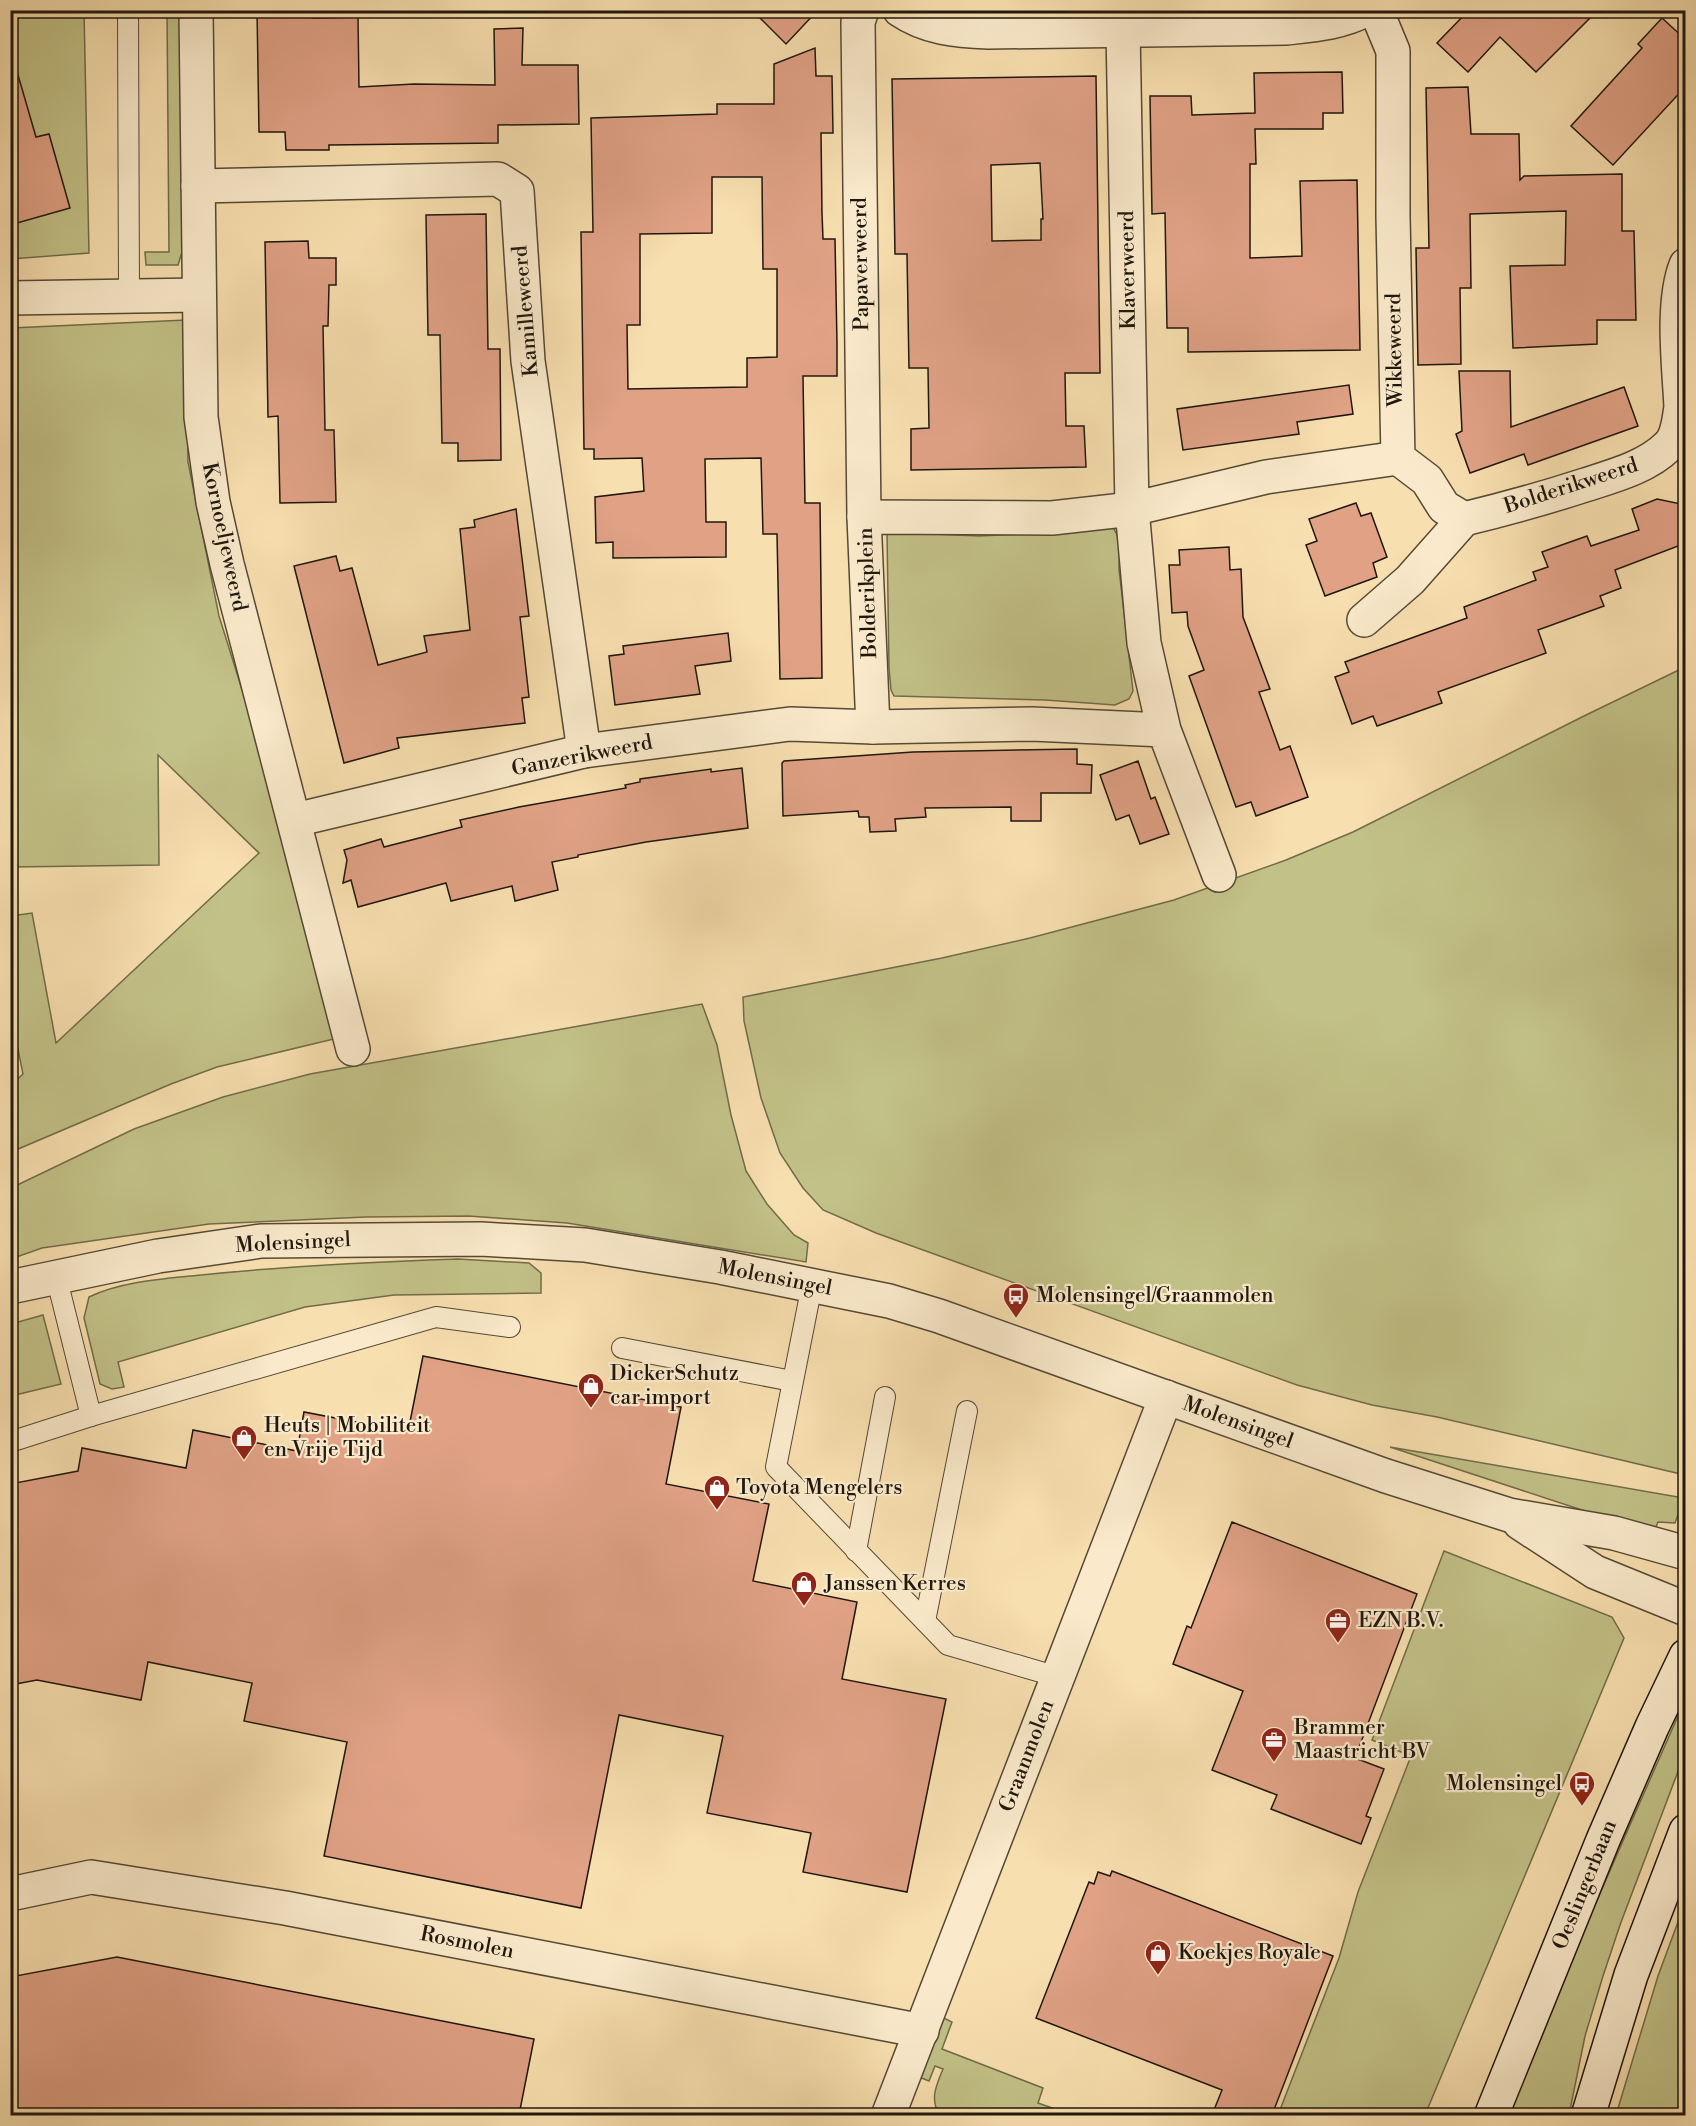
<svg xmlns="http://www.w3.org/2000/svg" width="1696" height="2126" font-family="'Libre Bodoni',serif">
<rect width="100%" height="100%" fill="#f8dfaf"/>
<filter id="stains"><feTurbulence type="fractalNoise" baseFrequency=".00333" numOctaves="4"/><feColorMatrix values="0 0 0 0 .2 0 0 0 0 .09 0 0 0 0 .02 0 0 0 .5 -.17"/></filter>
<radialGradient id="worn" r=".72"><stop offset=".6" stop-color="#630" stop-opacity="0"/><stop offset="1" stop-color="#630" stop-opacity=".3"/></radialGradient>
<g fill="#c2c187" stroke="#706c4a" stroke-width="1.5">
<path d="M 11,11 L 84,11 L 89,253 L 11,259 Z"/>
<path d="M 167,11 L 182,11 L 186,239 L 178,265 L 146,265 L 145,252 L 169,252 Z"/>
<path d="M 186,320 L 188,462 L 219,616 L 249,712 L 338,1038 L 217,1067 L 171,1084 L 11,1152 L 10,1086 L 23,1074 L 18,1049 L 11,1050 L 11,916 L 32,913 L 56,1043 L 259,853 L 158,755 L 159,865 L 11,867 L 11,328 Z"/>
<path d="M 1112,527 C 1122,537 1119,556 1119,569 L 1133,691 L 1129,699 L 1115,705 L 1045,700 L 894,696 L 891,690 L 889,668 L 887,532 L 979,536 L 1064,532 Z"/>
<path d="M 1685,667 L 1685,1475 L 1437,1417 L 1372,1405 L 1297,1385 L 876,1233 L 823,1210 L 803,1188 L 780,1153 L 761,1098 L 744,1021 L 743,997 L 942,958 L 1030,938 L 1174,900 L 1286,860 L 1353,832 L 1584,716 Z"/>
<path d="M 702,1004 L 717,1045 L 731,1115 L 746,1171 L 767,1204 L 794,1235 L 808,1243 L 806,1262 L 567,1223 L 469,1216 L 366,1217 L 209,1224 L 42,1248 L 11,1259 L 11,1188 L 134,1129 L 223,1097 L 310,1074 Z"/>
<path d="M 458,1259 L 529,1263 L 541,1273 L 541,1293 L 394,1295 L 305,1307 L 118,1362 L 124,1387 L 112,1389 L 100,1384 L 84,1318 L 89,1297 C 123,1281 164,1279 201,1275 C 286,1266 372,1262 458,1259 Z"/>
<path d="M 43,1315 L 61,1384 L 11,1396 L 11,1324 Z"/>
<path d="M 1390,1447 L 1684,1498 L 1675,1523 L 1658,1522 L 1654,1532 L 1585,1511 Z"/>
<path d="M 1444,1551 L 1612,1617 L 1624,1638 L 1425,2115 L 1278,2115 L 1339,1958 L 1358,1892 L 1411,1756 L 1372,1740 Z"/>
<path d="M 1685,1700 L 1685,1753 L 1620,1925 L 1603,1976 L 1585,2036 L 1569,2115 L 1509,2116 C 1562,1975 1625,1837 1685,1700 Z"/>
<path d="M 1685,1903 L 1685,2115 L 1616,2115 L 1658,1976 Z"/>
<path d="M 942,2017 L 952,2022 L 942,2049 L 1043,2088 L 1038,2103 L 1072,2115 L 939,2115 C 930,2098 936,2086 943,2069 L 935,2066 L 929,2081 L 919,2077 Z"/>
</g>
<g fill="#e0a185" stroke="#1f170e" stroke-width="1.5" fill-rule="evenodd">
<path d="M 257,10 L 313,10 L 313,18 L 358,17 L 359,87 L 414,84 L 495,85 L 494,29 L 523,28 L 522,65 L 578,65 L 579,124 L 498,125 L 498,143 L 329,145 L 329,150 L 286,150 L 285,132 L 259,132 Z"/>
<path d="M 752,10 L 818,10 L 786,44 Z"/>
<path d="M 1469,10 L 1598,10 L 1536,72 L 1500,37 L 1468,72 L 1437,43 Z"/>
<path d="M 1662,18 L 1686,40 L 1686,86 L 1613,165 L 1571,126 L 1642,48 L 1638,44 Z"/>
<path d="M 815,48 L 816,76 L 832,76 L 833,133 L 821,133 L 822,213 L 823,239 L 835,239 L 837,343 L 837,376 L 803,376 L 805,503 L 820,503 L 822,678 L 780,679 L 777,534 L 763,534 L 761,458 L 705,459 L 706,522 L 726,522 L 726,557 L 613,558 L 613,542 L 596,543 L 595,497 L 644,491 L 642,458 L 594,459 L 594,449 L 584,449 L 581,232 L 593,232 L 591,118 L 717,114 L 717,104 L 774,104 L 774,64 ZM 712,177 L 762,177 L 763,269 L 777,269 L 777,357 L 747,358 L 747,387 L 628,389 L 627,325 L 640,325 L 640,234 L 712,233 Z"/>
<path d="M 1342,72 L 1343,113 L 1323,113 L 1323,129 L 1255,129 L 1256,164 L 1250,164 L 1250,258 L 1302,256 L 1300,181 L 1357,180 L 1360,350 L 1188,352 L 1188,328 L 1167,328 L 1165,213 L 1152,214 L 1150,96 L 1191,96 L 1192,115 L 1255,113 L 1254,73 Z"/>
<path d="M 18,75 L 36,137 L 49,134 L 70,208 L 10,225 L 10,76 Z"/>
<path d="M 1096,76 L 1100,373 L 1065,373 L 1066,426 L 1084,426 L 1086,467 L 911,470 L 911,429 L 929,428 L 928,368 L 909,368 L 907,254 L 895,254 L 892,79 ZM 1040,163 L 1043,219 L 1041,219 L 1041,240 L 992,241 L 991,165 Z"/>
<path d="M 1468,87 L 1471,134 L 1519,134 L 1520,180 L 1524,176 L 1622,174 L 1622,231 L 1634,231 L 1636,320 L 1597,320 L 1597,344 L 1513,348 L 1510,266 L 1565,265 L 1566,211 L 1470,214 L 1471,288 L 1460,288 L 1461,364 L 1418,365 L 1416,248 L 1429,248 L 1426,88 Z"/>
<path d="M 486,214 L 488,349 L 500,349 L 501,460 L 458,461 L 458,443 L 442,443 L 440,335 L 428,335 L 426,215 Z"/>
<path d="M 308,241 L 309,258 L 336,258 L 336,285 L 329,285 L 328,326 L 323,326 L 325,430 L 334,430 L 336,502 L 280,503 L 278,416 L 268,417 L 265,242 Z"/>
<path d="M 1459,371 L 1510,371 L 1511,427 L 1624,387 L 1638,426 L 1528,465 L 1524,454 L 1470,473 L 1456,434 L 1462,431 Z"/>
<path d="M 1349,385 L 1353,414 L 1297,422 L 1299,434 L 1183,450 L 1177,409 Z"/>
<path d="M 1657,499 L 1686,505 L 1686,543 L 1615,570 L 1621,588 L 1600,596 L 1604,606 L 1538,630 L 1546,653 L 1438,692 L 1442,703 L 1377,726 L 1373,716 L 1352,724 L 1335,677 L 1349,672 L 1345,662 L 1467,618 L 1464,607 L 1536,580 L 1533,572 L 1548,567 L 1542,552 L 1587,536 L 1591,546 L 1639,530 L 1632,509 Z"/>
<path d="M 1356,503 L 1361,516 L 1371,513 L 1387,557 L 1373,563 L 1377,577 L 1325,596 L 1306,545 L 1317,541 L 1309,519 Z"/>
<path d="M 516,509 L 529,616 L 520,617 L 529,697 L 522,698 L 525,723 L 397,738 L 399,748 L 344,763 L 294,566 L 336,556 L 340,571 L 352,568 L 378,665 L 427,652 L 424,636 L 470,630 L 460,529 L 475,527 L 474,520 Z"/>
<path d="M 1229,547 L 1230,570 L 1241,569 L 1243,617 L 1270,689 L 1259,692 L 1280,750 L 1290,746 L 1308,797 L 1256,816 L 1251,802 L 1236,807 L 1189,676 L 1204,670 L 1188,626 L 1187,612 L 1172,613 L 1169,565 L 1180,565 L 1179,550 Z"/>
<path d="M 728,633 L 731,661 L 695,666 L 700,694 L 615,705 L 609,656 L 624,654 L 623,646 Z"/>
<path d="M 1077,749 L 1077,764 L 1092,765 L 1091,793 L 1041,793 L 1041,821 L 1011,821 L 1011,807 L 925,808 L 926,817 L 895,819 L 896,831 L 870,832 L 869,817 L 859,817 L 858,811 L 783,816 L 782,763 L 784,761 L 913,752 Z"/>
<path d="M 1138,761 L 1151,799 L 1155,797 L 1169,834 L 1140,844 L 1129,815 L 1116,820 L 1100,775 Z"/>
<path d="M 742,768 L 748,828 L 646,842 L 578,855 L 578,857 L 552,862 L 558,890 L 515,901 L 512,886 L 451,901 L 446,883 L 358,907 L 351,880 L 343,883 L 347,860 L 344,850 L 381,839 L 384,847 L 462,827 L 460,820 L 519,807 L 626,788 L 625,785 L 640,782 L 640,779 L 711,769 L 711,772 Z"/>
<path d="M 423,1356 L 681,1407 L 666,1484 L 769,1504 L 753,1581 L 857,1602 L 842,1679 L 946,1699 L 907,1892 L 803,1872 L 811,1833 L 707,1813 L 723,1736 L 619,1715 L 581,1908 L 324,1856 L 347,1742 L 244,1721 L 252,1683 L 148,1662 L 141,1700 L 37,1680 L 10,1685 L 10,1484 L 78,1471 L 82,1448 L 186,1468 L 193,1430 L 297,1451 L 304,1412 L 408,1432 Z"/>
<path d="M 1232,1522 L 1417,1594 L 1355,1758 L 1384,1769 L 1366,1816 L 1371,1818 L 1361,1844 L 1271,1809 L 1277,1795 L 1212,1770 L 1243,1691 L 1173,1664 L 1187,1626 L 1191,1628 Z"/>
<path d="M 1112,1871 L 1333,1956 L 1272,2115 L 1212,2115 L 1222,2090 L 1036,2018 L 1089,1882 L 1094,1884 L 1098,1872 L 1110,1876 Z"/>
<path d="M 117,1957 L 534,2039 L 519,2115 L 10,2115 L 10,1977 Z"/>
</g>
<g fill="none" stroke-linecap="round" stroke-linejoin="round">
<g stroke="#554936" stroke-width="22">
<g id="service">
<path d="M 128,10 L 129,296"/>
<path d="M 56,1276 L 91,1416"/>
<path d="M 812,1285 L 776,1467 L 948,1645 L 1058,1677"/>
<path d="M 622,1348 L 792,1381"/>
<path d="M 10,1442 L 91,1416 L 436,1317 L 510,1327"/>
<path d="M 856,1551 L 885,1397"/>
<path d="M 925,1621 L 967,1411"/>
</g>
</g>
<g stroke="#554936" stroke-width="36">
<g id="minor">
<path d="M 196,10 L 201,417 L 213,502 L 227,564 L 353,1049"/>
<path d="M 862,10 L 858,22 L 864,517"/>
<path d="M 900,10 C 926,28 957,31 988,32 L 1286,28 C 1313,25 1341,23 1365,10"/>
<path d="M 1123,30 L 1132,509 L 1266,477 L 1398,458"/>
<path d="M 198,186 L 498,179 L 517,191 L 528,361 L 584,751"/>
<path d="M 10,298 L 199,295"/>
<path d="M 1464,519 C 1505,509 1545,498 1585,485 C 1613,476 1647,467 1668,446 C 1678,437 1679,419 1681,407 C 1679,366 1671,303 1686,265"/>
<path d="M 1364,620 L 1410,580 L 1464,519 L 1444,507 L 1427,480 L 1398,458 L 1393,216 L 1393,51 L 1376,10"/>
<path d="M 1164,730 L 1032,724 L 873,727 L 864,517 L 1052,518 L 1132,509 L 1144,643 L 1164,730 L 1219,875"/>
<path d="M 295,820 L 584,751 L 790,724 L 873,727"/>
<path d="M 10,1894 L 91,1877 L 285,1908 L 922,2031"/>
</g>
</g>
<g stroke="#554936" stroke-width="36">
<g id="tertiary">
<path d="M 10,1287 L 158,1256 L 261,1241 L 481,1239 L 585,1245 L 720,1267 L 889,1301 L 939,1316 L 1386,1476 L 1509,1515 L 1614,1533 L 1686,1553"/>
<path d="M 1520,1523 L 1595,1572 L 1686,1609"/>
<path d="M 888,2116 L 1166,1397"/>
</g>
</g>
<g stroke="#1f170e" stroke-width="36">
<g id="secondary">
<path d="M 1491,2116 L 1603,1840 L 1652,1727 L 1686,1656"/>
<path d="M 1588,2116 L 1631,1975 L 1686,1831"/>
</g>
</g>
<use href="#service" stroke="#faeacb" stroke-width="20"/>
<use href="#minor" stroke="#faeacb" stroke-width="33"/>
<use href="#tertiary" stroke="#faeacb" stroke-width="33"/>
<use href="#secondary" stroke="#faeacb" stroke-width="33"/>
</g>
<defs>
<g id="bus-pin" transform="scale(1.35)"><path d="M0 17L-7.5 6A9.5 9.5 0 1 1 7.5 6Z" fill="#8f2418" stroke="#faeacb"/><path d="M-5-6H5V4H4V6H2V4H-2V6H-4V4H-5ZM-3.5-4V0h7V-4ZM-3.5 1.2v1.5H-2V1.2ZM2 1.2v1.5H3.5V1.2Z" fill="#fff"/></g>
<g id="shop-pin" transform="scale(1.35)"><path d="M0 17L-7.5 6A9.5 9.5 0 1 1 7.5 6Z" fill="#8f2418" stroke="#faeacb"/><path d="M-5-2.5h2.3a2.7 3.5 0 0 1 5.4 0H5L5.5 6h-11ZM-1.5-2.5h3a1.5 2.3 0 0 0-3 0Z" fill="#fff"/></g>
<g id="office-pin" transform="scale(1.35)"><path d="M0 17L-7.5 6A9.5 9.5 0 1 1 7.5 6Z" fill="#8f2418" stroke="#faeacb"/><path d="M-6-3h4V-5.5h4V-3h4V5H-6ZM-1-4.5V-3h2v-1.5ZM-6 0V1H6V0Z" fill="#fff"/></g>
</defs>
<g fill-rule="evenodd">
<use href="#bus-pin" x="1016" y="1296"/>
<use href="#shop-pin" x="591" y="1386"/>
<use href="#shop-pin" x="244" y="1438"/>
<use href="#shop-pin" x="717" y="1488"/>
<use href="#shop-pin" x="804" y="1584"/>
<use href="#office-pin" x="1338" y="1621"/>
<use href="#office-pin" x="1274" y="1740"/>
<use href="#bus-pin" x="1582" y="1784"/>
<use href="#shop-pin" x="1158" y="1953"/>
</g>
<g text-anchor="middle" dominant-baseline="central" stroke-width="4.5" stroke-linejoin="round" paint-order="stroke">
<g font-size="21" fill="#1f170e" stroke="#faeacb">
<text transform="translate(861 264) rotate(-91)">Papaverweerd</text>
<text transform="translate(1128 270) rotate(-91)">Klaverweerd</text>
<text transform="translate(526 311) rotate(-95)">Kamilleweerd</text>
<text transform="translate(1395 350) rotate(-91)">Wikkeweerd</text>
<text transform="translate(1571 486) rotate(-18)">Bolderikweerd</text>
<text transform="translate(224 537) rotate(78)">Kornoeljeweerd</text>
<text transform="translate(868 593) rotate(-92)">Bolderikplein</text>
<text transform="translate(582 756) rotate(-11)">Ganzerikweerd</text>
<text transform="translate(293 1243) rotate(-3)">Molensingel</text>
<text transform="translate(775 1278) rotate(11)">Molensingel</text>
<text transform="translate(1238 1423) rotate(20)">Molensingel</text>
<text transform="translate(1027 1756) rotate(-69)">Graanmolen</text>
<text transform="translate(1585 1885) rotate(-68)">Oeslingerbaan</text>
<text transform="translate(467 1943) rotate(11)">Rosmolen</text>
</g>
<g font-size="21" fill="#1f170e" stroke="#faeacb" text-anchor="start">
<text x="1036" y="1296">Molensingel/Graanmolen</text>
<text x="610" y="1374">DickerSchutz<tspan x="610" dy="24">car import</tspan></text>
<text x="264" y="1426">Heuts | Mobiliteit<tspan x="264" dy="24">en Vrije Tijd</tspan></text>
<text x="736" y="1488">Toyota Mengelers</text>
<text x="824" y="1584">Janssen Kerres</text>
<text x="1358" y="1621">EZN B.V.</text>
<text x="1294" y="1728">Brammer<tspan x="1294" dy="24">Maastricht BV</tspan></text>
<text x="1562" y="1784" text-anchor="end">Molensingel</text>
<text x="1178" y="1953">Koekjes Royale</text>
</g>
</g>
<rect width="1696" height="2126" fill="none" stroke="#f8dfaf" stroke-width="36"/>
<rect x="12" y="12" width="1672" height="2102" fill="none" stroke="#1f170e" stroke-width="3"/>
<rect x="18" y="18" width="1660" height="2090" fill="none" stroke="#1f170e" stroke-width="1.5"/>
<rect width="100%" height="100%" filter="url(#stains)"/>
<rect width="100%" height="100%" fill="url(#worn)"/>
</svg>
